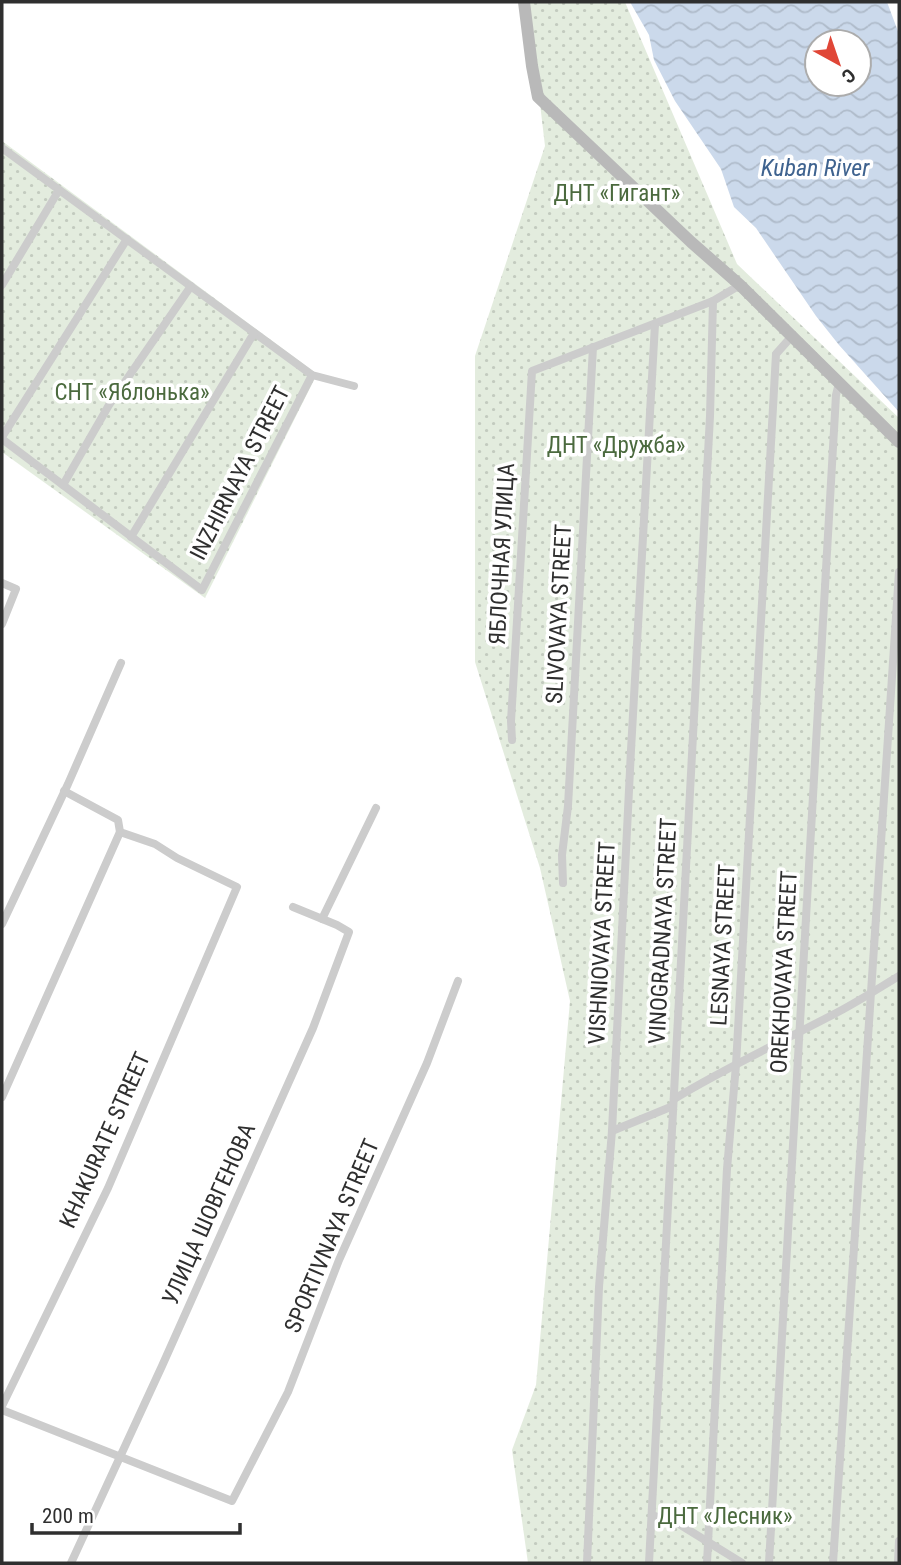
<svg xmlns="http://www.w3.org/2000/svg" width="901" height="1565" font-family="'Roboto Condensed',sans-serif">
<defs>
<pattern id="garden-dots" width="8" height="8" patternUnits="userSpaceOnUse" patternTransform="scale(1.75)"><rect width="8" height="8" fill="#e3ecde"/><path d="M2 2h.1M6 6h.1" fill="none" stroke="#c3cbbf" stroke-width="1.8" stroke-linecap="round"/></pattern>
<pattern id="water-waves" width="16" height="10" patternUnits="userSpaceOnUse" patternTransform="scale(1.75)"><rect width="16" height="10" fill="#cbd9eb"/><path d="M0 5q4-4 8 0t8 0" fill="none" stroke="#afbbca"/></pattern>
</defs>
<rect width="100%" height="100%" fill="#fff"/>
<g fill="url(#garden-dots)">
<path d="M 528,2 L 625,2 L 737,264 L 899,418 L 899,1563 L 528,1563 L 512,1450 L 536,1385 L 570,1001 L 540,868 L 475,662 L 475,356 L 545,146 Z"/>
<path d="M 2,141 L 317,374 L 205,598 L 2,452 Z"/>
</g>
<path fill="url(#water-waves)" fill-rule="evenodd" d="M 630,2 L 887,2 L 899,34 L 899,412 L 839,345 L 816,316 L 756,228 L 734,207 L 721,169 L 675,101 L 654,60 L 649,35 ZM 817,42 L 859,42 L 859,84 L 817,84 Z"/>
<g fill="none" stroke-linecap="round" stroke-linejoin="round">
<g stroke="#ccc" stroke-width="8">
<path d="M 2,148 L 312,375 L 354,386"/>
<path d="M 2,285 L 59,190"/>
<path d="M 2,437 L 127,239"/>
<path d="M 2,439 L 202,590 L 312,375"/>
<path d="M 63,485 L 109,405 L 191,286"/>
<path d="M 131,537 L 254,333"/>
<path d="M 2,583 L 16,589 L 2,624"/>
<path d="M 512,740 L 511,721 L 532,371 L 713,301 L 740,285"/>
<path d="M 64,791 L 118,820 L 120,832"/>
<path d="M 563,883 L 562,855 L 568,806 L 593,347"/>
<path d="M 322,919 L 376,808"/>
<path d="M 2,924 L 68,784 L 121,663"/>
<path d="M 2,1097 L 120,832 L 155,844 L 177,858 L 237,887 L 108,1188 L 2,1406"/>
<path d="M 674,1099 C 727,1067 783,1041 838,1012 C 859,1001 879,988 899,976"/>
<path d="M 612,1131 L 673,1106"/>
<path d="M 2,1410 L 232,1501 L 288,1392 L 339,1260 L 427,1063 L 458,981"/>
<path d="M 652,1515 L 679,1524 L 742,1563"/>
<path d="M 71,1563 L 162,1366 L 313,1028 L 349,932 L 337,925 L 293,907"/>
<path d="M 587,1563 L 599,1287 L 612,1131 L 631,750 L 655,324"/>
<path d="M 649,1563 L 710,416 L 713,301"/>
<path d="M 707,1563 L 727,1169 L 736,1065 L 776,354 L 792,336"/>
<path d="M 769,1563 L 836,395 L 839,383"/>
<path d="M 833,1563 L 899,572"/>
<path d="M 898,1563 L 899,1541"/>
</g>
<path stroke="#b9b9b9" stroke-width="12" d="M 524,2 L 532,66 L 538,97 L 691,242 L 740,285 L 899,442"/>
</g>
<g text-anchor="middle" dominant-baseline="central" stroke-width="7" stroke-linejoin="round" paint-order="stroke">
<g font-size="23" fill="#4b6a3e" stroke="#fff">
<text x="617" y="193">ДНТ «Гигант»</text>
<text x="132" y="392">СНТ «Яблонька»</text>
<text x="616" y="445">ДНТ «Дружба»</text>
<text x="725" y="1516">ДНТ «Лесник»</text>
</g>
<g font-size="23" fill="#2f2f2f" stroke="#fff">
<text transform="translate(240 473) rotate(-63)">INZHIRNAYA STREET</text>
<text transform="translate(502 554) rotate(-87)">ЯБЛОЧНАЯ УЛИЦА</text>
<text transform="translate(559 614) rotate(-87)">SLIVOVAYA STREET</text>
<text transform="translate(663 931) rotate(-87)">VINOGRADNAYA STREET</text>
<text transform="translate(602 943) rotate(-87)">VISHNIOVAYA STREET</text>
<text transform="translate(723 945) rotate(-87)">LESNAYA STREET</text>
<text transform="translate(784 972) rotate(-87)">OREKHOVAYA STREET</text>
<text transform="translate(105 1140) rotate(-66)">KHAKURATE STREET</text>
<text transform="translate(209 1214) rotate(-66)">УЛИЦА ШОВГЕНОВА</text>
<text transform="translate(332 1236) rotate(-67)">SPORTIVNAYA STREET</text>
</g>
<g font-size="24" font-style="italic" fill="#3f638f" stroke="#fff">
<text x="815" y="168">Kuban River</text>
</g>
</g>
<rect width="901" height="1565" fill="none" stroke="#2f2f2f" stroke-width="7"/>
<g transform="translate(838 63) rotate(140)"><circle r="33" fill="#ffffff" stroke="#acacac" stroke-width="2"/>
<path d="M0-5L12 26L0 18L-12 26Z" fill="#e04637"/>
<text y="-10" font-size="19" font-weight="bold" text-anchor="middle" fill="#2f2f2f">С</text>
</g>
<path d="M32 1523v10h208v-10" fill="none" stroke="#2f2f2f" stroke-width="3.5"/>
<text x="42" y="1523" font-size="21" fill="#2f2f2f" stroke="#ffffff" stroke-width="5" paint-order="stroke">200 m</text>
</svg>
